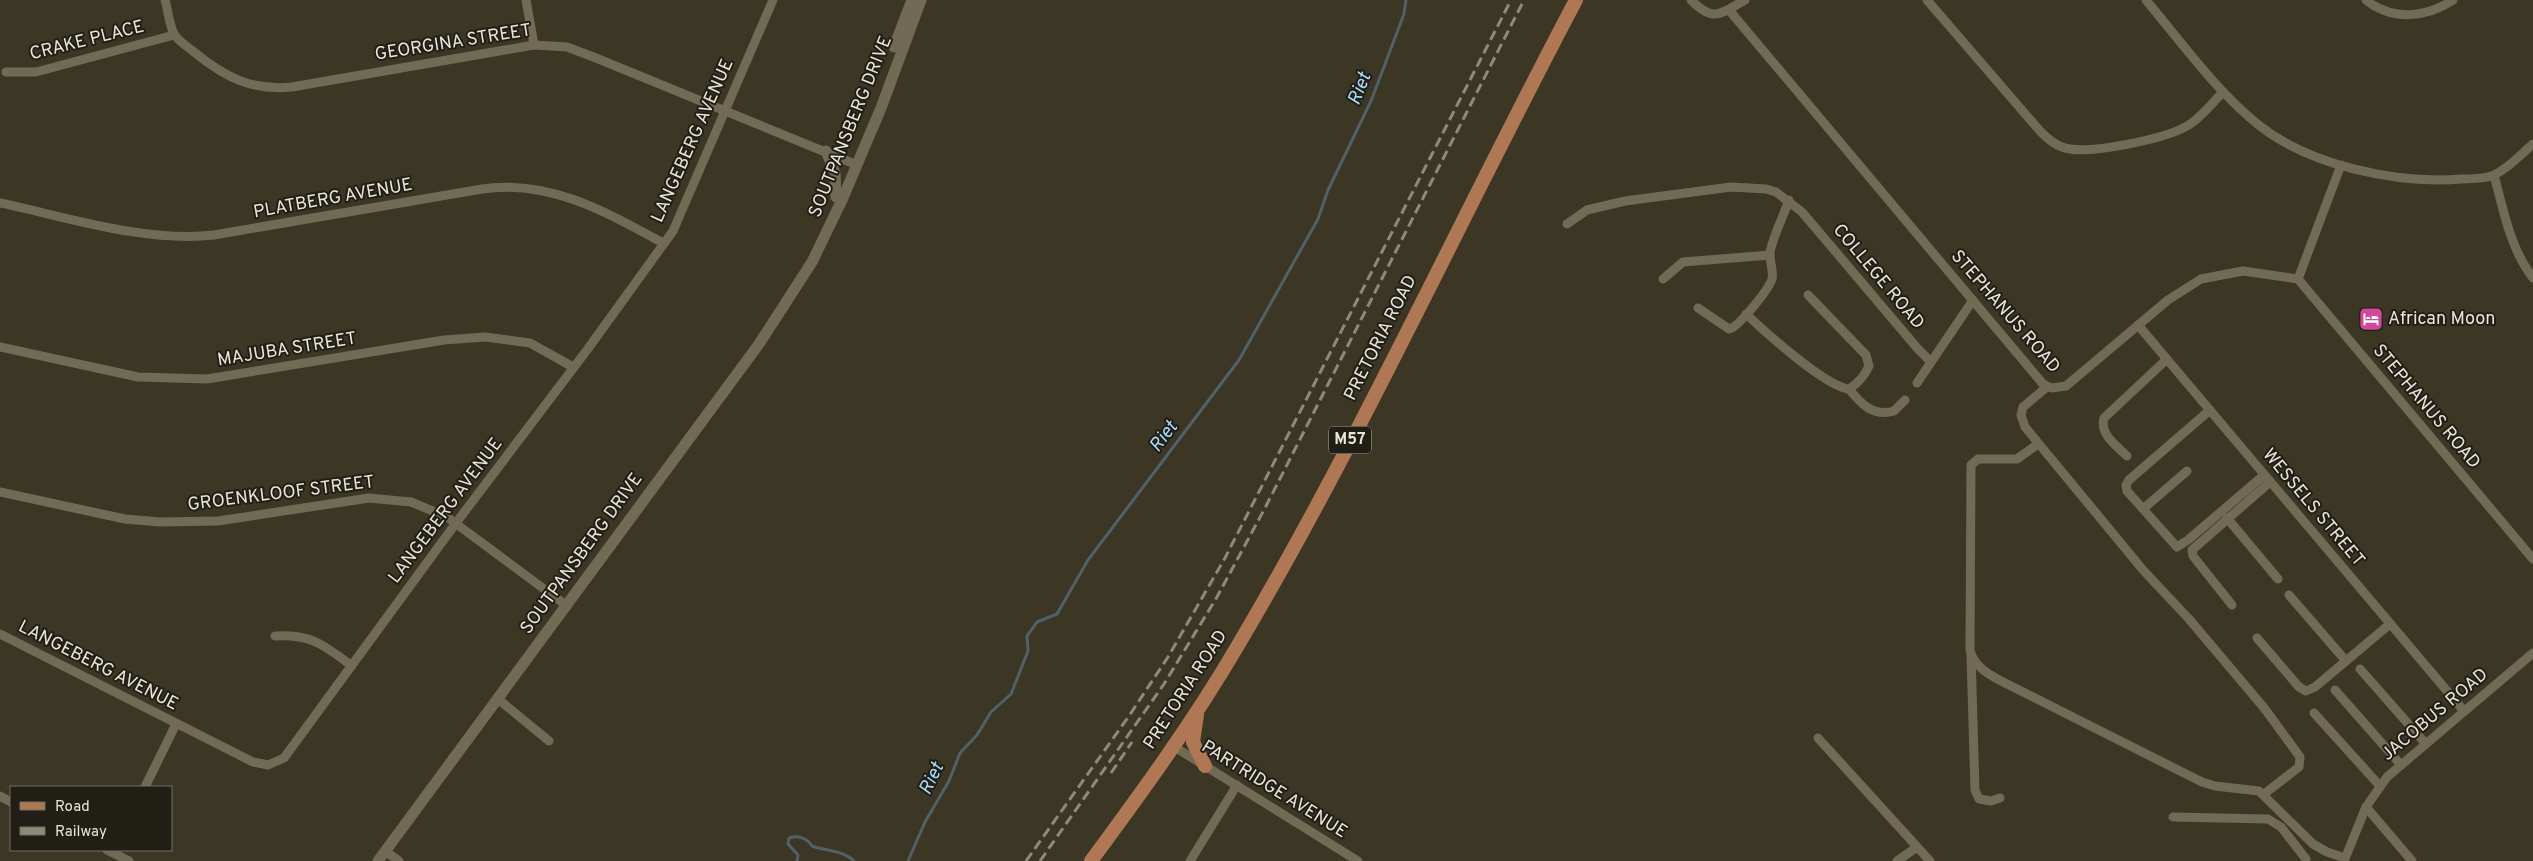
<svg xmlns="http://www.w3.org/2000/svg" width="2533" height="861" font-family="Overpass,sans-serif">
<rect width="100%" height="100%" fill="#3c3624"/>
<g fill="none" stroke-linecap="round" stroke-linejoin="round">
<g stroke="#506168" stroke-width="3">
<path d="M 797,861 L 798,855 L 788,844 L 789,838 C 798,835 807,838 812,846 C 825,851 843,850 854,861"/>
<path d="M 908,861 L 925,822 L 949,781 L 960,753 L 977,735 L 991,712 L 1011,694 L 1028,651 L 1027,636 L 1037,622 L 1057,614 L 1088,560 L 1239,360 L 1318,219 L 1328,190 L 1371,101 L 1404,14 L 1406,0"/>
</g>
<g stroke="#716b56" stroke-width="9">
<path d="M 165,0 C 168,10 169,24 174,34 C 178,41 187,46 194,52 C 225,77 251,91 292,87 L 534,45 L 567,47 L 596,58 L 857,165"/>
<path d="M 526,0 L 534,45"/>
<path d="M 1691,0 C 1714,23 1720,14 1745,0"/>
<path d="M 1927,0 L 2040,131 C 2049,140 2057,147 2070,149 C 2094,153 2165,139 2187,126 C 2201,118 2212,103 2223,92"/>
<path d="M 2146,0 C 2182,43 2216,91 2260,126 C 2311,166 2397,184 2461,179 C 2471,179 2485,179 2494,175 C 2509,168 2521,154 2533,144"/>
<path d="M 2366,0 C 2392,21 2426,18 2453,0"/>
<path d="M 1729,10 L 2043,384 L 2052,388 L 2066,386 L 2168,300 L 2201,279 L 2243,271 L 2298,279 L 2533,559"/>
<path d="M 6,72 L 36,72 L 174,35"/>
<path d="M 2494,175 C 2504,212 2510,248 2533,278"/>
<path d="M 0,203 C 67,217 146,243 214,235 L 482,189 C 549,179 606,212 663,243"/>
<path d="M 1567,224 L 1587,210 L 1625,201 L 1731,187 L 1766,189 L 1776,192 L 1802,212 L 1918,349 L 1931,362"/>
<path d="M 1663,279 L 1683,262 L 1770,255"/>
<path d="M 2298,279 L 2341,165"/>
<path d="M 1698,308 L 1729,329 C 1738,328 1769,289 1772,279 C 1774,270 1769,261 1770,252 C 1774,234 1783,217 1789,200"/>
<path d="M 1746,314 C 1764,331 1826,387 1849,389 C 1857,384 1865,375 1869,366 L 1866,355 L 1808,295"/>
<path d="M 2138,325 L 2464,711"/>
<path d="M 0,347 L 138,377 L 207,379 L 444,340 L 485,337 L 530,343 L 573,367"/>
<path d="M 1917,383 L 1973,300"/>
<path d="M 2047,387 L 2023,407 L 2021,415 L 2025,427 L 2143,570 L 2189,619 L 2265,709 L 2300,757 L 2299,767 L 2264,794"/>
<path d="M 1849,389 C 1861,404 1873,417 1894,411 L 1905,400"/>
<path d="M 2210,410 L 2129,480 L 2126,485 L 2127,491 L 2177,547 L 2188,540 L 2264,475"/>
<path d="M 2038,444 L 2017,459 L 1978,459 L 1971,465 L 1970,650 C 1974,668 1992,676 2007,684 L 2202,782 L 2215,786 L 2259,791 L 2313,844 L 2327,852 L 2345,858"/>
<path d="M 2127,456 C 2117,446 2099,434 2104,418 L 2167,359"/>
<path d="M 0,492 L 125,519 L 160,522 L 218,521 L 369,498 L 411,502 L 447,517 L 567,606"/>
<path d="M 2143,509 L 2187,471"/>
<path d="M 2227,518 L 2278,579"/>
<path d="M 2289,595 L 2346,661"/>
<path d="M 2232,605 L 2193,556 L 2192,550 L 2270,482"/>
<path d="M 0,634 L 253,762 L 268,765 L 284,758 L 456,523 L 587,350 L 673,231 L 773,0"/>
<path d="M 275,636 C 312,634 323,645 351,665"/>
<path d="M 2257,638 L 2299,687 L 2306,691 L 2315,687 L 2390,624"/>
<path d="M 1971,655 L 1975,790 L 1979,799 L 1991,801 L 2000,798"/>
<path d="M 2360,669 L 2426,744"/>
<path d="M 2335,690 L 2401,765"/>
<path d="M 498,699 L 549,741"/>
<path d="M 2314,713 L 2380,786"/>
<path d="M 1818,738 L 1930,861"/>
<path d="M 1173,746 L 1358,861"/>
<path d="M 145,787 L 176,724"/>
<path d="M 0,796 L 11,802"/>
<path d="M 2366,807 L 2412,861"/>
<path d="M 2173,817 L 2268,819 L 2281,827 L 2306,859"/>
<path d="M 107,850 L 129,861"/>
<path d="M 385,851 L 399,861"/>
<path d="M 1190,861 L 1237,785"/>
<path d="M 1897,861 L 1917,847"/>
<path d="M 2344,861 L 2366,807 L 2387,777 L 2533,653"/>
</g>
<g stroke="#716b56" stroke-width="11">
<path d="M 894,47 L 912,0"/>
<path d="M 826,151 L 835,173 L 836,197"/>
<path d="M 378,861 L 759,344 L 812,262 L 842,200 L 881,108 L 921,0"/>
</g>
<g stroke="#b07754" stroke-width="14">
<path d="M 1197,715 L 1193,742 L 1205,766"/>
<path d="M 1091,861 C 1142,792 1193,722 1237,647 C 1361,438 1462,215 1576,0"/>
</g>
<g stroke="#8f897a" stroke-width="3" stroke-dasharray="10 5" stroke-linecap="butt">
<path d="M 1111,773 L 1132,742"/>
<path d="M 1026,861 L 1129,716 L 1168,657 L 1225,558 L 1511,0"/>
<path d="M 1040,861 L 1164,684 L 1217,597 L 1265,508 L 1524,0"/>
</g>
</g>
<defs>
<g id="hotel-square" transform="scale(1.25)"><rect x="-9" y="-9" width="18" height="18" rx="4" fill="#d1479c" stroke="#211e16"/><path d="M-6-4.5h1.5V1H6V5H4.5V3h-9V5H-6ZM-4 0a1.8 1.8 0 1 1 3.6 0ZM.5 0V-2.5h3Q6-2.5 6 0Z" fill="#fff"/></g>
</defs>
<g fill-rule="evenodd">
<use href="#hotel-square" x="2371" y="319"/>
</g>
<g text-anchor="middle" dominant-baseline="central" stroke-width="4" stroke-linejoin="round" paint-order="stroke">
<rect fill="#211e16" stroke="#ada99e" stroke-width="1" x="1329" y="426.5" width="42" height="27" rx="4"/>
<g font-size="16" font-weight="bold" fill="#e9e5d9">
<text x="1350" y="440">M57</text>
</g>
<g font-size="18" fill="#e9e5d9" stroke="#211e16">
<text transform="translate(87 41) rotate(-14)">CRAKE PLACE</text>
<text transform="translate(453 43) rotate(-9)">GEORGINA STREET</text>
<text transform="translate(851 127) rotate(-68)">SOUTPANSBERG DRIVE</text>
<text transform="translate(693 141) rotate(-66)">LANGEBERG AVENUE</text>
<text transform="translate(333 199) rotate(-10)">PLATBERG AVENUE</text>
<text transform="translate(1878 277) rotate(50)">COLLEGE ROAD</text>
<text transform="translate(2005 312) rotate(49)">STEPHANUS ROAD</text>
<text transform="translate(1381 338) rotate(-63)">PRETORIA ROAD</text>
<text transform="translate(287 350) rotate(-9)">MAJUBA STREET</text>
<text transform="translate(2426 407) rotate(50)">STEPHANUS ROAD</text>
<text transform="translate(281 494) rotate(-7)">GROENKLOOF STREET</text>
<text transform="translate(2313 508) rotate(50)">WESSELS STREET</text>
<text transform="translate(446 511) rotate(-53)">LANGEBERG AVENUE</text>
<text transform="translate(582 554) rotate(-54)">SOUTPANSBERG DRIVE</text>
<text transform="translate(98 666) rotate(27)">LANGEBERG AVENUE</text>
<text transform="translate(1186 690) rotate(-57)">PRETORIA ROAD</text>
<text transform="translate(2435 715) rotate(-40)">JACOBUS ROAD</text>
<text transform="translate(1274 790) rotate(32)">PARTRIDGE AVENUE</text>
</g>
<g font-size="18" fill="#e9e5d9" stroke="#211e16" text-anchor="start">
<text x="2388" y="319">African Moon</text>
</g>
<g font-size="19" font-style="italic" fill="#a7dbfd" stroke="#211e16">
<text transform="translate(1360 89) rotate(-68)">Riet</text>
<text transform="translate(1164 437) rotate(-53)">Riet</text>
<text transform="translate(932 779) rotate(-64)">Riet</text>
</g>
</g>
<rect x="10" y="786" width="162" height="65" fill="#211e16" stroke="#716e64"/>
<rect x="20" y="802" width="25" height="8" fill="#b07754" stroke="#716e64"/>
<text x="55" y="811" font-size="15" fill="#e9e5d9">Road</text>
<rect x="20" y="827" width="25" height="8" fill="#8f897a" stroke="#716e64"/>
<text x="55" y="836" font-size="15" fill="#e9e5d9">Railway</text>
</svg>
